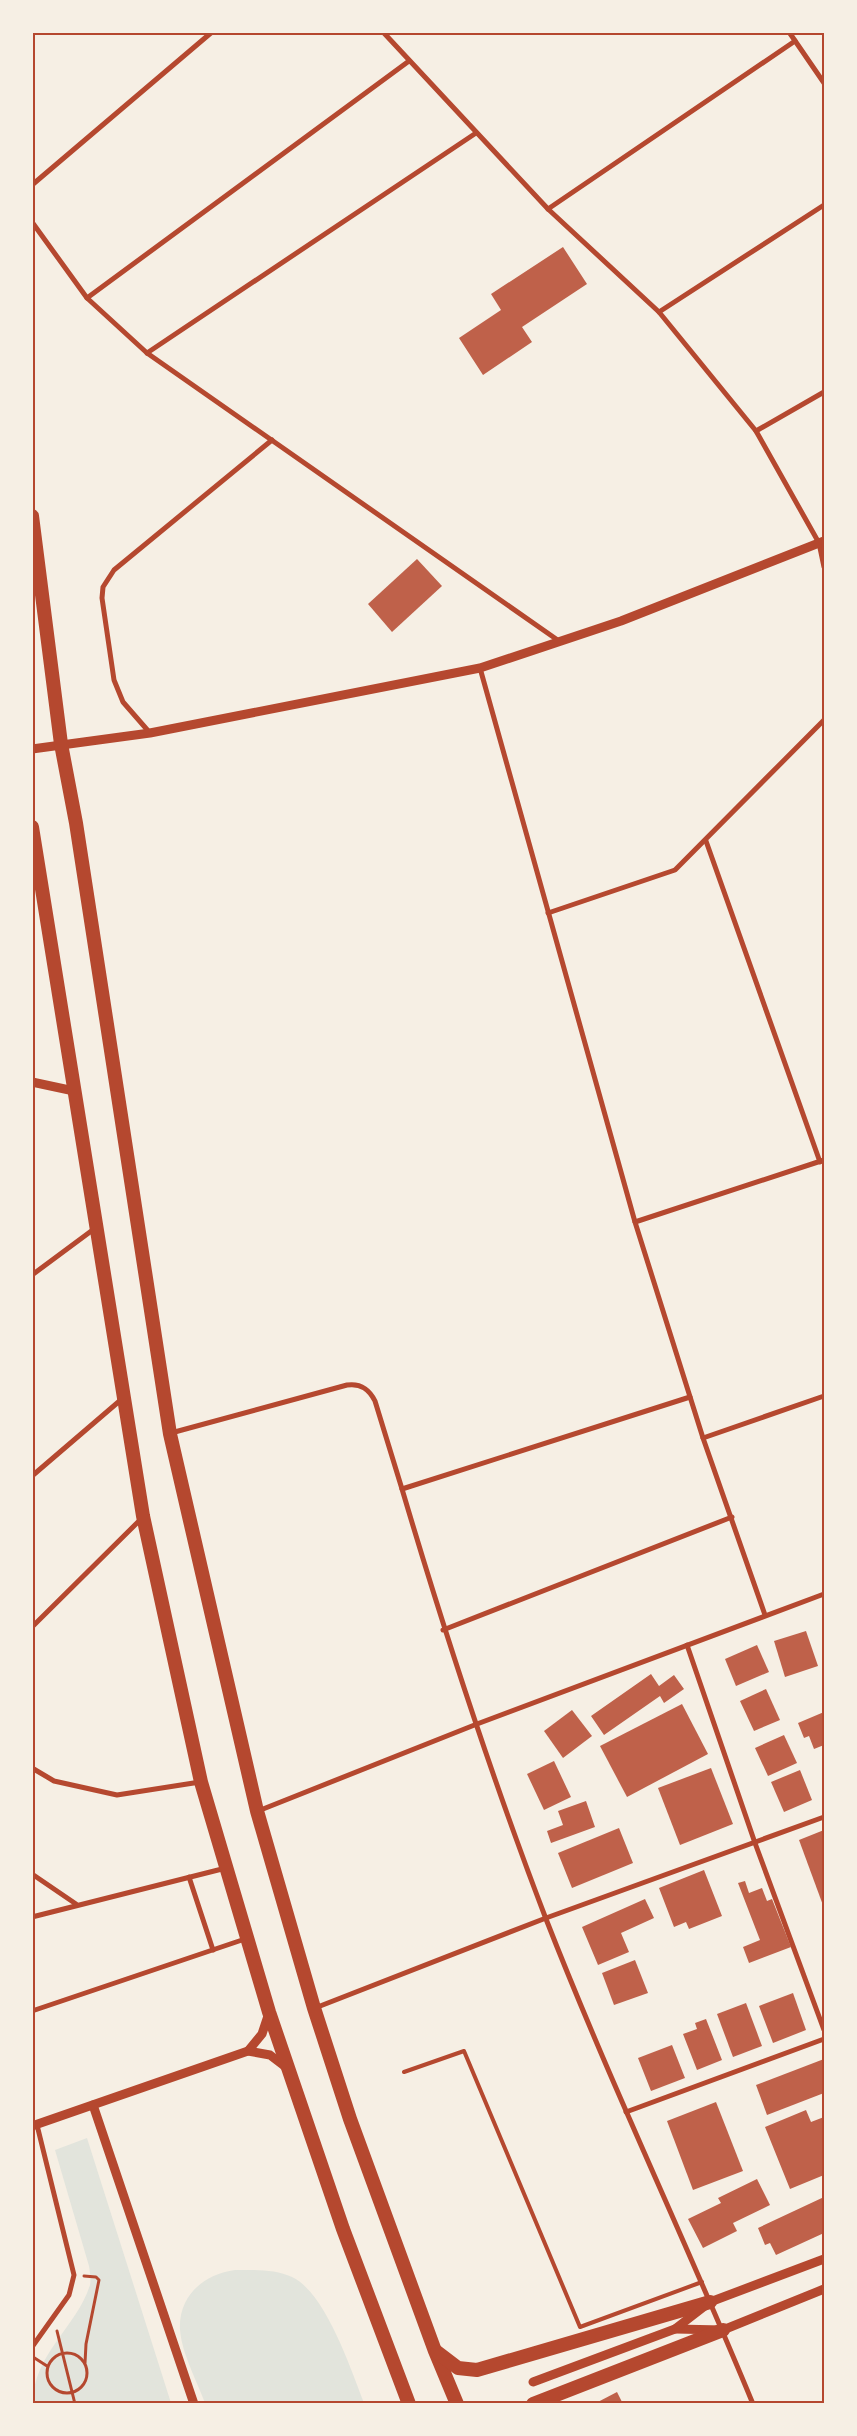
<svg xmlns="http://www.w3.org/2000/svg" width="857" height="2436" font-family="'Noto Sans',sans-serif">
<rect width="100%" height="100%" fill="#f6efe4"/>
<g fill="#e2e4dc">
<path d="M 87,2138 L 171,2403 L 33,2404 C 32,2355 77,2327 90,2285 C 91,2280 90,2272 89,2266 L 55,2150 Z"/>
<path d="M 235,2270 C 253,2270 275,2269 292,2277 C 326,2293 351,2370 364,2403 L 205,2403 C 197,2381 182,2354 180,2330 C 178,2296 204,2274 235,2270 Z"/>
</g>
<g fill="#bf614a">
<path d="M 563,247 L 587,284 L 522,327 L 532,342 L 483,375 L 459,338 L 501,310 L 491,294 Z"/>
<path d="M 417,559 L 442,586 L 392,632 L 368,604 Z"/>
<path d="M 806,1631 L 818,1666 L 785,1677 L 774,1641 Z"/>
<path d="M 757,1645 L 769,1672 L 736,1686 L 725,1659 Z"/>
<path d="M 651,1674 L 659,1686 L 674,1675 L 684,1689 L 664,1703 L 660,1696 L 604,1735 L 591,1716 Z"/>
<path d="M 766,1689 L 780,1720 L 754,1731 L 740,1701 Z"/>
<path d="M 682,1704 L 708,1754 L 627,1797 L 600,1746 Z"/>
<path d="M 572,1710 L 592,1736 L 563,1758 L 544,1731 Z"/>
<path d="M 824,1712 L 824,1745 L 814,1749 L 809,1736 L 804,1738 L 798,1723 Z"/>
<path d="M 784,1735 L 797,1763 L 768,1776 L 755,1748 Z"/>
<path d="M 554,1761 L 571,1797 L 544,1810 L 527,1774 Z"/>
<path d="M 711,1768 L 733,1824 L 680,1845 L 658,1788 Z"/>
<path d="M 800,1770 L 812,1800 L 784,1812 L 771,1782 Z"/>
<path d="M 586,1801 L 595,1827 L 551,1843 L 547,1831 L 563,1825 L 558,1811 Z"/>
<path d="M 619,1828 L 633,1863 L 572,1888 L 558,1853 Z"/>
<path d="M 824,1830 L 824,1908 L 799,1840 Z"/>
<path d="M 704,1870 L 722,1916 L 689,1929 L 686,1922 L 674,1927 L 659,1888 Z"/>
<path d="M 745,1881 L 749,1893 L 762,1888 L 767,1901 L 772,1899 L 791,1947 L 749,1963 L 743,1947 L 760,1940 L 738,1883 Z"/>
<path d="M 645,1899 L 654,1918 L 621,1933 L 629,1952 L 598,1965 L 582,1927 Z"/>
<path d="M 635,1960 L 648,1993 L 614,2005 L 602,1973 Z"/>
<path d="M 793,1993 L 806,2030 L 773,2043 L 759,2006 Z"/>
<path d="M 746,2003 L 762,2046 L 733,2057 L 717,2014 Z"/>
<path d="M 706,2019 L 722,2060 L 697,2070 L 683,2034 L 697,2029 L 695,2023 Z"/>
<path d="M 672,2045 L 685,2078 L 651,2091 L 638,2058 Z"/>
<path d="M 824,2059 L 824,2093 L 767,2115 L 756,2085 Z"/>
<path d="M 716,2102 L 743,2171 L 693,2190 L 667,2121 Z"/>
<path d="M 806,2110 L 811,2122 L 824,2117 L 824,2175 L 790,2189 L 765,2127 Z"/>
<path d="M 757,2179 L 770,2205 L 733,2223 L 737,2231 L 703,2248 L 688,2219 L 721,2203 L 718,2198 Z"/>
<path d="M 824,2197 L 824,2233 L 776,2255 L 770,2243 L 765,2245 L 758,2228 Z"/>
<path d="M 617,2392 L 623,2404 L 594,2404 Z"/>
</g>
<g fill="none" stroke-linecap="round" stroke-linejoin="round">
<g stroke="#b5482f" stroke-width="3">
<path d="M 84,2276 L 96,2277 L 99,2280 L 86,2344 L 85,2363"/>
<path d="M 57,2331 L 75,2404"/>
<circle cx="67" cy="2373" r="20"/>
<path d="M 33,2357 L 47,2366"/>
</g>
<path stroke="#b5482f" stroke-width="4" d="M 404,2072 L 464,2051 L 580,2327 L 702,2282"/>
<g stroke="#b5482f" stroke-width="5">
<path d="M 383,32 L 548,209 L 659,312 L 756,431 L 819,543 L 824,567"/>
<path d="M 789,32 L 824,83"/>
<path d="M 32,185 L 212,32"/>
<path d="M 548,209 L 795,41"/>
<path d="M 32,222 L 87,298 L 147,353 L 559,641"/>
<path d="M 87,298 L 409,61"/>
<path d="M 659,312 L 824,205"/>
<path d="M 147,353 L 476,133"/>
<path d="M 756,431 L 824,392"/>
<path d="M 480,668 L 635,1222 L 703,1438 L 765,1615"/>
<path d="M 150,733 L 123,702 L 114,680 L 102,598 L 103,587 L 114,570 L 272,440"/>
<path d="M 706,841 L 820,1162"/>
<path d="M 548,913 L 675,870 L 824,720"/>
<path d="M 635,1222 L 824,1160"/>
<path d="M 32,1275 L 94,1229"/>
<path d="M 690,1397 L 402,1489 C 445,1634 492,1778 546,1919 C 610,2083 686,2241 753,2404"/>
<path d="M 171,1433 L 347,1385 C 361,1383 369,1389 375,1401 L 402,1489"/>
<path d="M 703,1438 L 824,1396"/>
<path d="M 32,1476 L 123,1398"/>
<path d="M 32,1627 L 142,1518"/>
<path d="M 443,1630 L 732,1517"/>
<path d="M 687,1645 L 755,1843 L 824,2030"/>
<path d="M 32,1768 L 54,1781 L 117,1795 L 200,1782"/>
<path d="M 258,1811 L 477,1724 L 824,1594"/>
<path d="M 32,1874 L 76,1904"/>
<path d="M 189,1877 L 213,1950"/>
<path d="M 32,1917 L 226,1868"/>
<path d="M 315,2008 L 546,1918 L 824,1817"/>
<path d="M 32,2011 L 245,1939"/>
<path d="M 626,2112 L 824,2039"/>
<path d="M 32,2347 L 69,2295 L 74,2275 L 37,2125"/>
</g>
<g stroke="#b5482f" stroke-width="9">
<path d="M 32,749 L 150,733 L 480,668 L 621,621 L 824,541"/>
<path d="M 32,1082 L 74,1091"/>
<path d="M 248,2051 L 262,2034 L 268,2016"/>
<path d="M 93,2105 L 194,2404"/>
<path d="M 32,2126 L 248,2051 L 270,2055 L 287,2068"/>
<path d="M 675,2329 L 723,2330 L 824,2289"/>
<path d="M 533,2382 L 675,2329 L 710,2302 L 824,2259"/>
</g>
<g stroke="#b5482f" stroke-width="14">
<path d="M 32,516 L 61,744 L 76,823 L 170,1434 L 257,1811 L 314,2008 L 350,2119 L 435,2351 L 457,2404"/>
<path d="M 32,827 L 143,1516 L 201,1782 L 269,2012 L 343,2229 L 409,2404"/>
<path d="M 437,2352 L 458,2368 L 477,2370 L 710,2302"/>
<path d="M 533,2404 L 723,2330"/>
</g>
</g>
<rect width="857" height="2436" fill="none" stroke="#f6efe4" stroke-width="68"/>
<rect x="34" y="34" width="789" height="2368" fill="none" stroke="#b5482f" stroke-width="2"/>
</svg>
